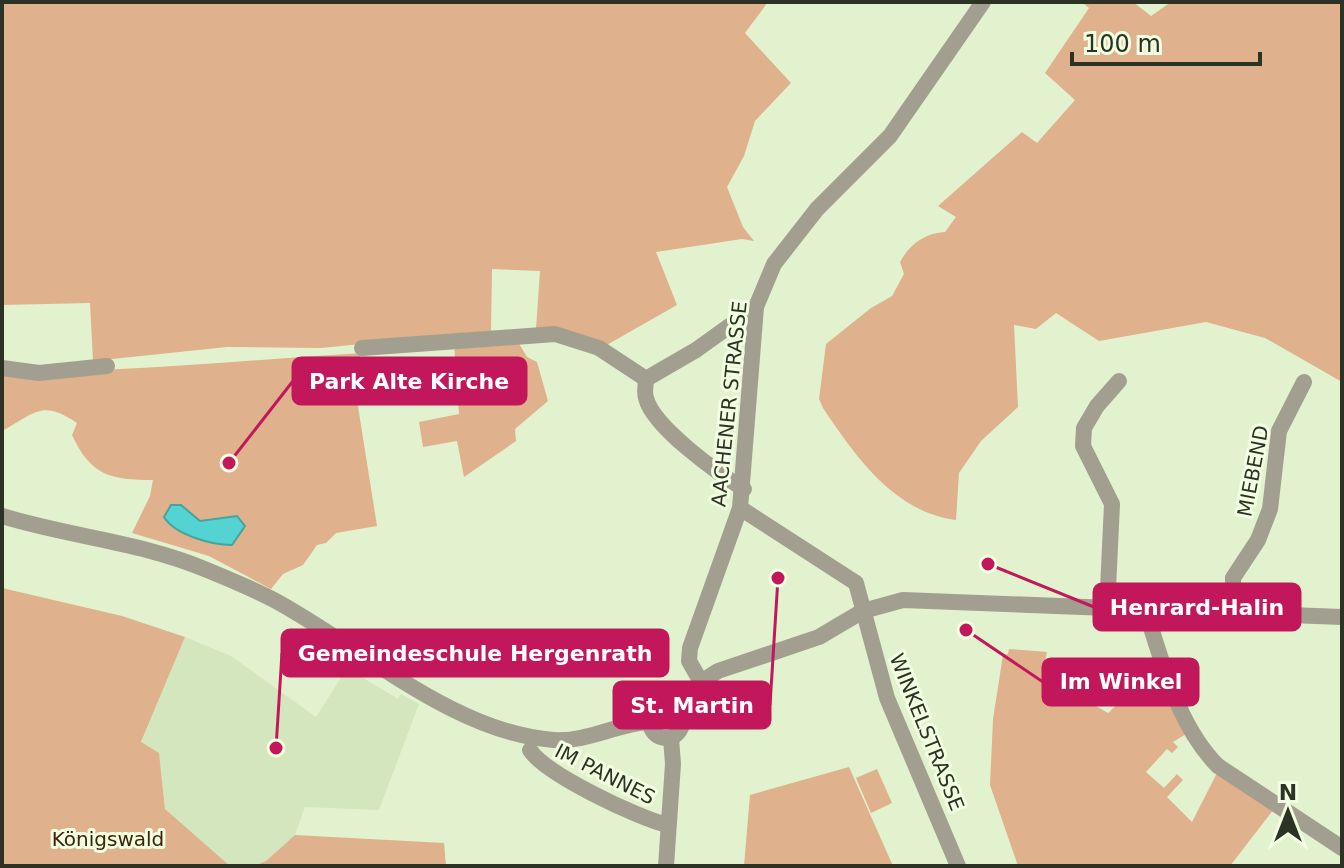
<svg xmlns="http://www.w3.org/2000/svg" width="1344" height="868" font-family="'DejaVu Sans',sans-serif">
<rect width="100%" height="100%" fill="#e2f2ce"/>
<path fill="#d4e6bd" d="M 185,637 L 231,656 L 316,717 L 347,668 L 398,699 L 401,694 L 419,704 L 379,810 L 305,807 L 295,835 L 266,861 L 254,866 L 230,866 L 165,809 L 159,753 L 141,743 Z"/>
<g fill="#dfb18c">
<path d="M 2,2 L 768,2 L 745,33 L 791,83 L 755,121 L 744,156 L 727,187 L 743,227 L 754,241 L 742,239 L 656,252 L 677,305 L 605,346 L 536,329 L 540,271 L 492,269 L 491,331 L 321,348 L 227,347 L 93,361 L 90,303 L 2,305 Z"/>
<path d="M 1082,2 L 1133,2 L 1151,16 L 1171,2 L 1342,2 L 1342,382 L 1265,338 L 1206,322 L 1099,341 L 1056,313 L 1036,329 L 1014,325 L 1018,407 L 981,441 L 959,473 L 956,520 C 894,512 856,457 823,408 L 819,399 L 826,344 L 871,308 L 892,296 L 904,274 L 900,262 C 910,244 925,233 945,232 L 956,217 L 938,206 L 1022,132 L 1037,143 L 1075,100 L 1045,73 L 1089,8 Z"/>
<path d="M 518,342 L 527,357 L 537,362 L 548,401 L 515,429 L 516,441 L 464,477 L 457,441 L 423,447 L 419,422 L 459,414 L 454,344 Z"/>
<path d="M 363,353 L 353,365 L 353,375 L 377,526 L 336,533 L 326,543 L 317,545 L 303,565 L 283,574 L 271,589 L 209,556 L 132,533 L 150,496 L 153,480 C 111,480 91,476 72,435 L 77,423 C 42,399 35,413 2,431 L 2,372 C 122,373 242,360 363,353 Z"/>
<path d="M 2,588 L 122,616 L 185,637 L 141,742 L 159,753 L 165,809 L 230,866 L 2,866 Z"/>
<path d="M 1009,649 L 1047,652 L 1045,662 L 1075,671 L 1072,683 L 1101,692 L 1094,705 L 1108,713 L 1126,696 L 1136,672 L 1153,664 L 1159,667 L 1186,734 L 1173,742 L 1178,747 L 1172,753 L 1167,749 L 1146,772 L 1164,788 L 1177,774 L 1183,780 L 1167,797 L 1192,822 L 1217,773 L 1274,809 L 1230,866 L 1018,866 L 990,785 L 993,719 L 1003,655 L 1008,654 Z"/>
<path d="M 849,767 L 893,866 L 744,866 L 750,795 Z"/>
<path d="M 877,769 L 892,803 L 871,813 L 856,778 Z"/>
<path d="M 295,835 L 444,843 L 446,866 L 254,866 L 266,861 Z"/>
</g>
<path fill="#53d4d2" stroke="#47a39e" stroke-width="2" d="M 171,505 L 181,505 L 200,521 L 237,516 L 245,526 L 232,545 C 212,545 175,535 164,517 Z"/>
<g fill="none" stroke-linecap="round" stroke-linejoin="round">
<g stroke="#a39f90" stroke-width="16">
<path d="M 362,348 L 555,334 L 599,348 L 646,379"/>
<path d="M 2,368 L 39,373 L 107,366"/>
<path d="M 646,379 C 646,384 644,392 646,398 C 653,427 719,474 744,489"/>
<path d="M 646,379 L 696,350 L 756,307"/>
<path d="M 740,508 L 856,583 L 887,698 L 958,866"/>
<path d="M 2,516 C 70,537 142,542 207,570 C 229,579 253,589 274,600 C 360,646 453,733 554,740 C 588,742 616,724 649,722"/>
<path d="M 1107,610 L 1112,504 L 1083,446 L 1084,428 L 1097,406 L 1119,381"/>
<path d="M 1146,612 C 1163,664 1178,726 1218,766 L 1342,848"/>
<path d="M 1233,613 L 1233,578 L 1258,540 L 1270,509 L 1279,431 L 1304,382"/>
<path d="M 701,682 L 689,661 L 690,648 L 740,508 L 756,307 L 774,264 L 817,209 L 890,136 L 983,2"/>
<circle cx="666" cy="722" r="16"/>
<path d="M 675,709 L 701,682 L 718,671 L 819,637 L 863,611 L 903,600 L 1342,617"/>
<path d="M 530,750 C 545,774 638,818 667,825"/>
<path d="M 666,866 L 673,764 L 671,738"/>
</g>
</g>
<g text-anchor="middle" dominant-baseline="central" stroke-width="6" stroke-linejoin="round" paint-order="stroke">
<g font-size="20" fill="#2c3224" stroke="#f1fee1">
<text transform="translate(729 404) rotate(-84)">AACHENER STRASSE</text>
<text transform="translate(1253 471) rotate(-79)">MIEBEND</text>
<text transform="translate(927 732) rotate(68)">WINKELSTRASSE</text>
<text transform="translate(605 774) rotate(27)">IM PANNES</text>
</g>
<g font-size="20" fill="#3f2309" stroke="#f1fee1">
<text x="108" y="839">Königswald</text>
</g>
</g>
<path fill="none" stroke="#c2185b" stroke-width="3" d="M229 463L293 381M988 564L1094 607M276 748L282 653M966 630L1043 682M778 578L770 705"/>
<g fill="#c2185b" stroke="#f1fee1" stroke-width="3">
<circle cx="229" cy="463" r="8"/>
<circle cx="988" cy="564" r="8"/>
<circle cx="276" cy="748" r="8"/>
<circle cx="966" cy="630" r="8"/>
<circle cx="778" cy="578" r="8"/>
</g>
<g fill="#c2185b" stroke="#c2185b" stroke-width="3">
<rect x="293" y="358" width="233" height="46" rx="8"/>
<rect x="1094" y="584" width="206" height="46" rx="8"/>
<rect x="282" y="630" width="386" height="46" rx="8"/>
<rect x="1043" y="659" width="155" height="46" rx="8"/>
<rect x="614" y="682" width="156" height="46" rx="8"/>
</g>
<g font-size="22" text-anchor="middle" font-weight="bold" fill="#fff">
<text x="409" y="389">Park Alte Kirche</text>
<text x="1197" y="615">Henrard-Halin</text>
<text x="475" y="661">Gemeindeschule Hergenrath</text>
<text x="1121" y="689">Im Winkel</text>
<text x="692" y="713">St. Martin</text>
</g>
<rect width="1344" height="868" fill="none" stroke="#2c3224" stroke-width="8"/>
<g transform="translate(1288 812)" stroke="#f1fee1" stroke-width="6" paint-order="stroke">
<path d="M0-6L14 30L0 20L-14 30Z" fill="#2c3224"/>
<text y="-12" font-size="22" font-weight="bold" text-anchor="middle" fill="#2c3224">N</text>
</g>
<path d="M1072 52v12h188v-12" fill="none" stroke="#2c3224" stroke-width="4"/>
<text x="1084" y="52" font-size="24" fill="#2c3224" stroke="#f1fee1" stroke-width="6" paint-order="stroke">100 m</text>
</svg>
